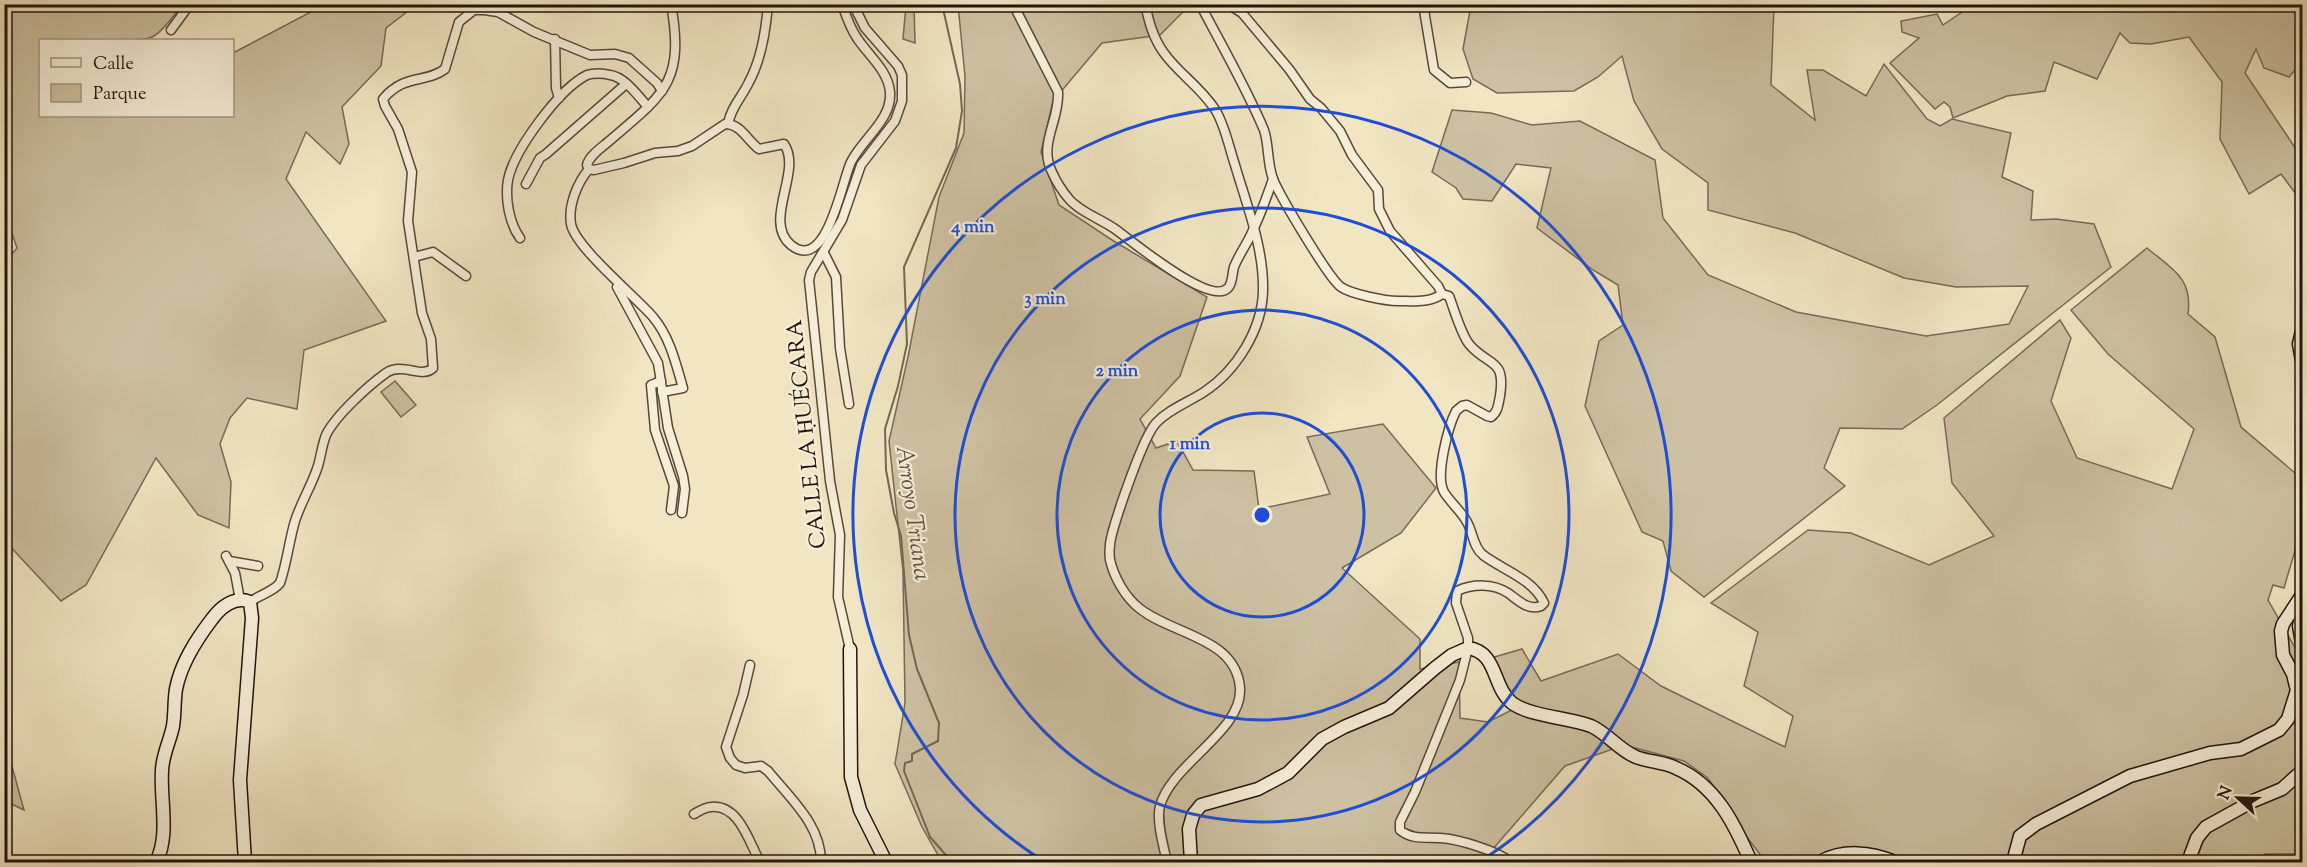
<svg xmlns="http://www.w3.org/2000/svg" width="2307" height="867" font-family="'Sorts Mill Goudy',serif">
<rect width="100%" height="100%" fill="#f1e5c2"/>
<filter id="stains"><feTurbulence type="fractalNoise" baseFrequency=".00333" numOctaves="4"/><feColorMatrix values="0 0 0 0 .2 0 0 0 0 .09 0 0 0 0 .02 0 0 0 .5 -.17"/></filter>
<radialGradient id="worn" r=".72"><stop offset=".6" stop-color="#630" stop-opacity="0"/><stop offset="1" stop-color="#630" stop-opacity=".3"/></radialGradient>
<g fill="#cec1a3" stroke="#786a58" stroke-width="1.5">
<path d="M 5,4 L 182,5 C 174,15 165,29 154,36 C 137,46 63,40 40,40 L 40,116 L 232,116 L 233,53 L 324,5 L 416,5 L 386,28 L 381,66 L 342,107 L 349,144 L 340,164 L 306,132 L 286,179 L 386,321 L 304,350 L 297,409 L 247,398 L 230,418 L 220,444 L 231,482 L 229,528 L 198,515 L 156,458 L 86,585 L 61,601 L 5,541 L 4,263 L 17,248 L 4,210 Z"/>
<path d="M 1974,4 L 2302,5 L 2302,66 L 2300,64 L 2289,77 L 2264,68 L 2256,49 L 2245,73 L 2302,158 L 2302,202 L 2281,174 L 2249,194 L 2220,139 L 2222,82 L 2189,37 L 2151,44 L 2130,43 L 2120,33 L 2097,79 L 2054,62 L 2045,91 L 2007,96 L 1953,118 L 1950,107 L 1944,102 L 1935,109 L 1890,63 L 1919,38 L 1902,32 L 1901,21 L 1937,14 L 1943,25 Z"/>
<path d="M 906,5 L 914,5 L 915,43 L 903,39 Z"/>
<path d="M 958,5 L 1182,5 L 1185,10 L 1160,35 L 1102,43 L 1053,101 L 1041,152 L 1059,205 L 1112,240 L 1207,297 L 1180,376 L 1140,419 L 1156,448 L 1177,441 L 1193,470 L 1254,471 L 1259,509 L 1330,494 L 1307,437 L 1383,424 L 1436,488 L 1401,533 L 1342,568 L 1420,639 L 1420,669 L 1459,662 L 1460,718 L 1488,722 L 1512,710 L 1491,658 L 1522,649 L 1541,681 L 1618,654 L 1661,686 L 1785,747 L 1793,716 L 1744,686 L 1758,632 L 1711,603 L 1808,530 L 1851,533 L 1929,565 L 1994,536 L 1952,483 L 1944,418 L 2060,320 L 2071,338 L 2051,401 L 2077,458 L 2172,489 L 2194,429 L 2108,354 L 2071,310 L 2147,248 C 2172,269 2193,278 2188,314 L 2215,337 L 2241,427 L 2302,479 L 2302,527 L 2284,588 L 2273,585 L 2268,600 L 2302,660 L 2302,854 L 2265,854 L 2260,862 L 1766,862 L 1746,836 L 1708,778 L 1684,761 L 1624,745 L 1565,766 L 1486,857 L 1495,862 L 942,862 L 922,827 L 895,764 L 905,703 L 903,571 L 889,441 L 908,357 L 939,197 L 964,133 L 965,76 Z"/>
<path d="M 1471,5 L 1774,5 L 1771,85 L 1815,120 L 1807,70 L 1823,70 L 1866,96 L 1884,64 L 1927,119 L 1940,126 L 1952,119 L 2011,133 L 2002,177 L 2033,191 L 2031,220 L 2056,219 L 2094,224 L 2111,267 L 1937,405 L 1902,429 L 1840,428 L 1824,468 L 1845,486 L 1704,597 L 1671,571 L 1663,541 L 1642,532 L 1585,406 L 1599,341 L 1623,325 L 1618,285 L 1593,270 L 1537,228 L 1551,168 L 1516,164 L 1492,201 L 1463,199 L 1456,188 L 1432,172 L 1452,110 L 1491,113 L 1532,125 L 1580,121 L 1655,160 L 1663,218 L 1708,275 L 1796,312 L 1926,336 L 2009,324 L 2028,286 L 1956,287 L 1904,278 L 1795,233 L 1708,210 L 1708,183 L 1662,149 L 1634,101 L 1622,56 L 1598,77 L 1574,91 L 1497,93 L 1473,79 L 1463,49 Z"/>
<path d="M 395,381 L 416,405 L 401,417 L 381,392 Z"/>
<path d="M 5,741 L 24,810 L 5,801 Z"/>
</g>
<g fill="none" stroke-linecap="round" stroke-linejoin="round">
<path stroke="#746754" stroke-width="2" d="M 942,4 L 960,84 L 962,111 L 956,148 L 904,267 L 907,344 L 898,386 L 885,429 L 886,470 L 894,513 L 901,536 L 909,635 L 917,669 L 939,723 L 938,741 L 912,754 L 912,761 L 905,763 L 904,771 L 930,837 L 952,862"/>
<g stroke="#56483a" stroke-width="11">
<g id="street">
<path d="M 671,4 C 685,83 664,94 608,142 C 601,148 589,156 587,165 L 589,169 L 594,170 L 624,163 L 655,153 L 678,151 L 692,146 L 725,124 C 740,123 748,141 759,149 L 784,144 C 803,171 762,221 791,245 C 827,274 842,180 851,162 C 863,138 892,120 890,92 C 888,70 868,55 857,38 C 850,28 846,16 842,4"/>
<path d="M 1013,4 L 1058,92 C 1060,120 1038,144 1052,172 C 1056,181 1063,192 1069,199 C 1080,212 1101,219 1115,229 C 1131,240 1210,307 1228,288 C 1233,283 1232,273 1234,267 C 1239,254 1248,243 1253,230 C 1261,214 1267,196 1273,179"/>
<path d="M 1145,4 C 1149,22 1153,38 1164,53 C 1179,74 1202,88 1216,111 C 1225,126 1229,147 1235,165 C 1247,206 1264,248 1263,291 C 1262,330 1236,371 1204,392 C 1189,402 1169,409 1156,423 C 1143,437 1118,512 1112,534 C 1110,541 1109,552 1110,560 C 1114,577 1125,597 1139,608 C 1172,635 1236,637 1240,688 C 1243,731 1171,764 1160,806 C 1156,821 1164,848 1167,862"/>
<path d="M 1200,4 C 1222,46 1246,87 1264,130 C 1269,144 1267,163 1273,179 C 1280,196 1329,279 1341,287 C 1351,294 1385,301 1398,301 C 1413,301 1430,303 1442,294"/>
<path d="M 1228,4 L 1242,13 L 1289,69 L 1310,99 L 1321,108 L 1340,131 L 1352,155 L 1378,190 L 1379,209 L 1390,231 L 1438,286 L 1442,294 L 1449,296 C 1454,309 1461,334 1469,344 C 1488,367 1506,357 1500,396 C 1498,405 1498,412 1491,417 L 1487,416 L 1467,405 L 1462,406 L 1456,411 C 1448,427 1435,476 1444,492 C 1450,502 1461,511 1467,522 C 1473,532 1473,547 1483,555 C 1503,570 1533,579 1544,603 L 1541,606 C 1528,611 1518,600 1508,593 C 1493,583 1472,584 1457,591 L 1456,603 L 1468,638 L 1468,648 L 1460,680 L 1415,792 L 1400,822 L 1400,830 C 1412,840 1425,837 1440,838 C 1459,839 1497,851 1511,862"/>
<path d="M 1423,4 L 1434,70 L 1450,83 L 1466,82"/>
<path d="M 171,30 L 190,4"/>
<path d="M 555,39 L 556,88 L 559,98"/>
<path d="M 728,124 C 731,107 742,97 749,82 C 761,60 766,30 768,4"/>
<path d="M 589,169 C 577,183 568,206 571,224 C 575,247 636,297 653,317 C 670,337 676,364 683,388 L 662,392"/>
<path d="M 526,184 L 540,158 L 546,154 L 626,84"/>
<path d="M 520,238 C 509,223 505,198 508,180 C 514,150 559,89 587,75 C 593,73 603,73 610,75 C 625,77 638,96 648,107"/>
<path d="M 824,253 L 836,277 L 840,348 L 849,404"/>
<path d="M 414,257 L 433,252 L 466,276"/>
<path d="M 617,287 L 658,363 L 668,428 L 683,476 L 685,489 L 682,513"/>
<path d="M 661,381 L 651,385 L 655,430 L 674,486 L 671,510"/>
<path d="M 226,556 L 235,573 L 240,600"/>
<path d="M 229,561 L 258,566"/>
<path d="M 250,602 C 259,595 273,592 280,583 C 287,563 289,541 295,521 C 301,502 312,485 318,466 C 321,456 322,445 326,435 C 336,415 368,386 386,373 C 403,362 422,379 433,368 L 431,339 L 422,313 L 408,221 L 412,172 L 398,129 L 385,106 L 383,99 C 405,73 425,84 445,69 L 459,22 L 474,10 L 484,10 L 498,12 L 534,32 L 590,55 L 615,54 L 629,58 L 657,83 L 662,91"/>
<path d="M 850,649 L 838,597 L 840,535 L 830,481 L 809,280 L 811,272 L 842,220 L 861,165 L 895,121 L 902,101 L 902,75 L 898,66 L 865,28 L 853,4"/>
<path d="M 750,665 L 743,695 L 726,747 L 730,758 L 736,765 L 745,768 L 761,766 L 768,771 C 791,799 821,825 821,862"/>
<path d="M 694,814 C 699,811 706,807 711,807 C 739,804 749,842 760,862"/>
</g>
</g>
<g stroke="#22140d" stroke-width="15">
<g id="secondary">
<path d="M 2302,331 L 2299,344 L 2302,361"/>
<path d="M 2302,612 L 2299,626 L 2302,643"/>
<path d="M 850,649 L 851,777 L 860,810 L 886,862"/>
<path d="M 156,862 C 170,836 160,799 162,771 C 162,756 170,741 173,726 C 175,714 174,701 176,689 C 181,663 196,640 212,619 C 220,608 235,595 250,602 L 252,618 L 240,780 L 245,862"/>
<path d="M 1191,862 L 1189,829 L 1193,815 L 1201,805 L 1258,789 L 1288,773 L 1322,739 L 1344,727 L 1389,708 L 1435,668 L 1452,655 L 1468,648 C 1498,652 1492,687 1512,703 C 1529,716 1570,718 1591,726 C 1607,733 1619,750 1636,757 C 1649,762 1664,762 1676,768 C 1716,785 1735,825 1751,862"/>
<path d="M 1820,862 C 1843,849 1871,852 1895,862"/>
<path d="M 2013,862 L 2020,836 L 2036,824 L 2130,776 L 2210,753 L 2241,749 L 2279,730 L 2288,719 L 2297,690 L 2293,674 L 2283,655 L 2281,631 L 2283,624 L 2302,595"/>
<path d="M 2188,862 L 2197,838 L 2206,827 L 2253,801 L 2282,789 L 2302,771"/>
</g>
</g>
<use href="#street" stroke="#f6eed7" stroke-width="8"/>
<use href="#secondary" stroke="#f6eed7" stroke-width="12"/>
</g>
<g fill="none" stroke="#1d4ed8" stroke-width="3">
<circle cx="1262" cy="515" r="102"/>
<circle cx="1262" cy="515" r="205"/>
<circle cx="1262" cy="515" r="307"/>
<path d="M1045 862A409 409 0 1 1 1479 862"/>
</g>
<g text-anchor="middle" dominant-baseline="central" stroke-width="4.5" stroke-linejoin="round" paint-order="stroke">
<g font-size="22" fill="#22140d" stroke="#f6eed7">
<text transform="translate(808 434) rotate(-96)">CALLE LA ḤUÉCARA</text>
</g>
<g font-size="24" font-style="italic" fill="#605243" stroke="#f6eed7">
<text transform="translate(912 513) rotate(82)">Arroyo Triana</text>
</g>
</g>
<circle cx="1262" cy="515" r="9" fill="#1d4ed8" stroke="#f6eed7" stroke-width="3"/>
<g font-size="18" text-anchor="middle" font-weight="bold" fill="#1d4ed8" stroke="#f6eed7" stroke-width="4.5" stroke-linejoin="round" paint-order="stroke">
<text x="973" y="232">4 min</text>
<text x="1045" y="304">3 min</text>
<text x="1117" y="376">2 min</text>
<text x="1190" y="449">1 min</text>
</g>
<rect width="2307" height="867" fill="none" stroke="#f1e5c2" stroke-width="24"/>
<rect x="6" y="6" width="2295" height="855" fill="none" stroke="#22140d" stroke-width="3"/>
<rect x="12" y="12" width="2283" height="843" fill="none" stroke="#22140d" stroke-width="1.5"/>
<rect x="39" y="39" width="195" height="78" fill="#f6eed7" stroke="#a19786" stroke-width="1.5"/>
<rect x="51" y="58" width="30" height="9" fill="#f6eed7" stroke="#a19786" stroke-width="1.5"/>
<text x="93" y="69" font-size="18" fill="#22140d">Calle</text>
<rect x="51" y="84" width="30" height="18" fill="#cec1a3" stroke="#a19786" stroke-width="1.5"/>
<text x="93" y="99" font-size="18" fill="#22140d">Parque</text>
<g transform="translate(2238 798) rotate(292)" stroke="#f6eed7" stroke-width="4.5" paint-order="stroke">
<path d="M0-4.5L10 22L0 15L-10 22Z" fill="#22140d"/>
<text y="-9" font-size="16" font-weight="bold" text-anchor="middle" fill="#22140d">N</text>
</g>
<rect width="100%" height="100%" filter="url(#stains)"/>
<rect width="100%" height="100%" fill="url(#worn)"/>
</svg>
